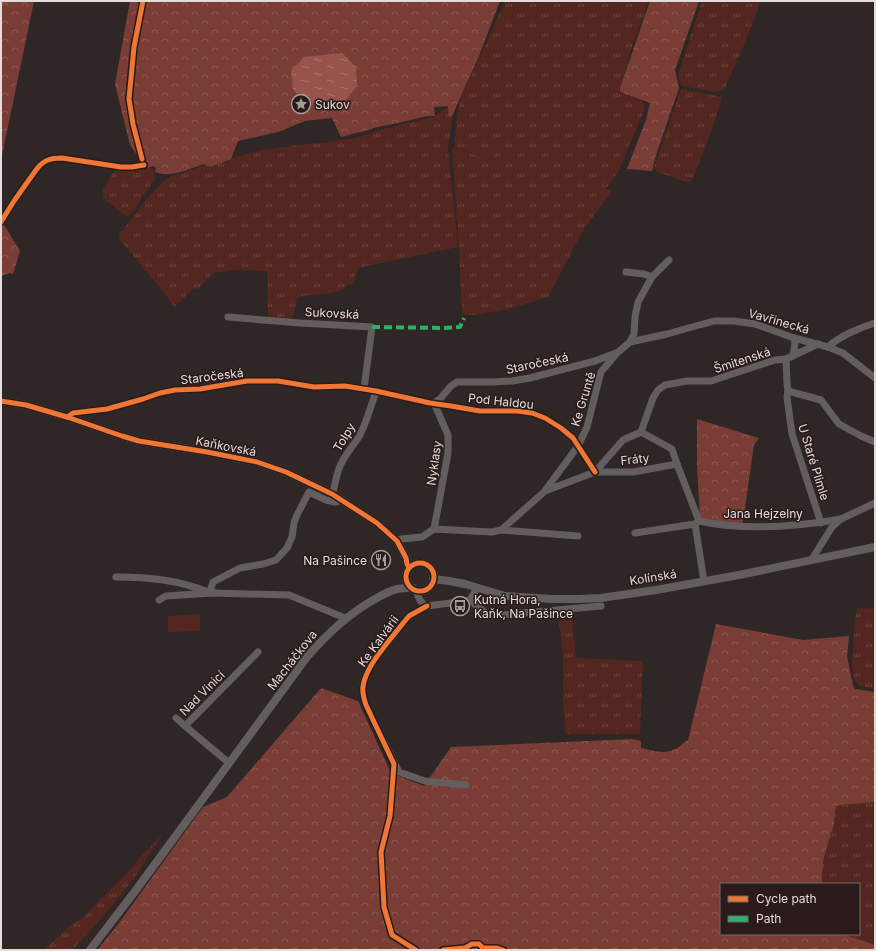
<svg xmlns="http://www.w3.org/2000/svg" width="876" height="951" font-family="Inter,sans-serif">
<defs>
<pattern id="grass-tufts" width="24" height="20" patternUnits="userSpaceOnUse"><rect width="24" height="20" fill="#542620"/><path d="M3 7l-1-3M5 7V3M7 7l1-3M15 17l-1-3M17 17v-4M19 17l1-3" fill="none" stroke="#6c4540"/></pattern>
<pattern id="forest-crowns" width="20" height="18" patternUnits="userSpaceOnUse"><rect width="20" height="18" fill="#793d36"/><path d="M2 6a3 3 0 1 1 6 0M12 15a3 3 0 1 1 6 0" fill="none" stroke="#8c5852"/></pattern>
<pattern id="water-ripples" width="26" height="14" patternUnits="userSpaceOnUse"><rect width="26" height="14" fill="#96544b"/><path d="M2 4q2-2 4 0t4 0M15 11q2-2 4 0t4 0" fill="none" stroke="#a9746d"/></pattern>
</defs>
<rect width="100%" height="100%" fill="#2f2726"/>
<g fill="url(#grass-tufts)">
<path d="M 505,1 L 649,1 L 632,46 L 620,88 L 641,100 C 645,103 645,105 644,110 L 619,170 L 606,189 L 612,191 L 583,230 L 548,297 L 509,309 L 475,315 L 462,315 L 459,249 L 452,148 L 506,163 L 455,148 L 454,147 L 457,113 L 461,97 L 483,51 Z"/>
<path d="M 702,1 L 761,1 L 744,45 L 725,88 L 722,91 L 715,92 L 682,86 C 678,80 678,75 680,69 Z"/>
<path d="M 681,89 L 722,97 L 713,126 L 693,179 L 689,182 L 687,182 L 657,172 L 654,168 Z"/>
<path d="M 454,103 L 448,148 L 458,247 L 362,267 L 358,269 L 352,284 L 345,286 L 345,289 C 338,291 331,293 323,294 C 315,295 305,294 297,298 L 294,314 L 291,318 L 269,317 L 268,316 L 267,271 L 238,270 L 213,273 L 197,290 L 194,288 L 174,307 L 166,295 L 119,239 L 119,235 L 146,200 L 162,183 L 170,177 L 206,165 L 259,151 L 298,145 L 323,143 L 355,138 L 387,128 L 433,117 Z"/>
<path d="M 150,167 L 153,170 L 155,179 C 151,185 147,190 143,196 C 137,203 135,213 127,217 L 103,198 L 103,189 L 112,174 L 117,169 L 138,170 Z"/>
<path d="M 859,608 L 875,609 L 875,688 L 863,687 L 859,685 L 854,679 L 853,674 L 852,665 L 855,620 L 857,610 Z"/>
<path d="M 559,620 L 572,620 L 576,658 L 643,661 L 640,734 L 566,734 L 563,705 L 563,657 Z"/>
<path d="M 875,802 L 875,945 L 843,934 L 859,934 L 859,884 L 822,884 L 822,872 L 824,857 L 834,824 L 835,811 L 837,806 L 842,805 Z"/>
<path d="M 162,835 L 137,874 L 112,906 L 73,950 L 44,950 L 72,924 L 85,916 L 95,905 L 133,867 L 139,858 Z"/>
</g>
<g fill="url(#forest-crowns)">
<path d="M 1,1 L 34,1 L 1,160 Z"/>
<path d="M 130,1 L 500,1 L 479,56 L 452,116 L 449,116 L 448,106 L 434,107 L 435,116 L 427,116 L 398,123 L 373,128 L 372,129 L 341,137 L 332,118 L 305,121 L 278,132 L 238,141 L 231,159 L 210,167 L 204,164 C 189,169 172,178 155,172 L 156,168 L 154,166 L 145,168 L 144,165 L 130,145 L 115,84 Z"/>
<path d="M 650,1 L 699,1 L 675,70 L 679,88 L 656,155 L 652,171 L 627,169 L 646,120 L 650,103 L 623,93 L 620,91 L 620,88 Z"/>
<path d="M 1,220 L 20,251 L 13,274 L 10,273 L 1,276 Z"/>
<path d="M 697,419 L 759,438 L 754,445 L 742,528 L 700,520 L 697,465 Z"/>
<path d="M 716,624 L 803,640 L 849,636 L 847,656 L 853,686 L 855,689 L 875,692 L 875,802 L 842,805 L 837,806 L 835,811 L 834,824 L 824,857 L 822,872 L 822,884 L 721,884 L 721,934 L 843,934 L 875,945 L 875,950 L 97,950 L 116,927 L 203,807 L 227,797 L 321,688 L 358,701 L 391,773 L 424,786 L 451,747 L 632,739 L 641,741 L 641,748 C 653,751 666,755 677,748 C 681,746 684,742 688,740 Z"/>
</g>
<path fill="#542620" d="M 200,614 L 200,631 L 168,632 L 168,616 Z"/>
<path fill="url(#water-ripples)" d="M 342,53 L 356,67 L 357,86 L 346,100 L 305,103 L 293,89 L 291,71 L 304,57 Z"/>
<g fill="none" stroke-linecap="round" stroke-linejoin="round">
<g stroke="#635e5d" stroke-width="7">
<path d="M 626,272 L 644,274 L 652,277"/>
<path d="M 228,317 L 300,323 L 372,327 L 364,389"/>
<path d="M 630,342 L 667,334 L 714,321 L 734,321 L 755,324 L 794,338 L 828,347 L 843,353 L 875,378"/>
<path d="M 828,347 C 838,337 861,327 875,323"/>
<path d="M 793,356 L 795,343 L 794,338"/>
<path d="M 786,359 L 787,383 L 788,391 L 787,397 L 792,434 L 821,523"/>
<path d="M 788,391 L 821,400 L 839,424 L 861,436 L 875,442"/>
<path d="M 434,403 L 440,399 L 451,386 L 457,382 L 493,382 L 512,381 L 530,378 L 595,361 L 616,353"/>
<path d="M 67,417 L 73,413 L 107,409 L 143,399 L 160,393 L 175,390 L 200,389 L 247,381 L 278,381 L 314,387 L 345,386 L 376,391 L 430,403 L 451,406 L 480,411 L 517,411 L 532,413 L 545,418 L 561,428 L 573,438 L 595,472"/>
<path d="M 641,432 L 672,449 L 677,464 L 699,521"/>
<path d="M 595,472 L 623,440 L 641,432 L 653,398 L 658,390 L 665,385 L 687,381 L 711,381 L 775,360 L 786,359 L 818,344"/>
<path d="M 545,491 L 595,472 L 633,472 L 677,464"/>
<path d="M 332,494 C 336,484 336,473 341,464 C 346,453 354,445 360,435 C 367,421 371,406 376,391"/>
<path d="M 699,521 C 745,531 795,527 841,519"/>
<path d="M 699,521 L 695,524 L 704,581"/>
<path d="M 434,529 L 448,453 L 448,435 L 434,403"/>
<path d="M 501,530 L 578,536"/>
<path d="M 635,533 L 695,524"/>
<path d="M 397,541 L 401,539 L 422,537 L 434,529 L 492,532 L 501,530 L 544,492 L 578,446 L 587,427 L 601,372 L 617,353 L 630,342 L 634,334 L 635,317 L 638,302 L 652,277 L 669,260"/>
<path d="M 812,559 L 832,527 L 841,519 L 875,503"/>
<path d="M 116,577 C 149,577 178,580 208,592"/>
<path d="M 416,590 C 418,597 420,603 427,606 L 466,601 L 470,600 L 477,588"/>
<path d="M 212,593 L 211,588 L 213,582 L 240,568 L 263,564 L 276,560 L 287,548 L 292,537 L 294,523 L 297,515 L 309,492 L 326,500 L 335,502 L 343,500"/>
<path d="M 159,600 L 166,596 L 212,593 L 289,595 L 345,618"/>
<path d="M 470,600 L 488,615 L 501,615 L 601,606"/>
<path d="M 427,606 C 421,609 414,613 409,617 C 402,622 398,630 393,636 C 382,650 369,664 364,681 C 361,689 363,697 366,705 L 399,772 L 425,781 L 466,785"/>
<path d="M 176,718 L 185,726"/>
<path d="M 229,763 L 185,726 L 258,652"/>
</g>
<g stroke="#635e5d" stroke-width="8">
<path d="M 1,401 L 26,405 L 67,417 L 122,436 L 139,441 L 207,452 L 257,462 L 286,472 L 332,494 L 377,523 L 397,541 L 406,558 L 407,564 L 409,568"/>
<circle cx="420" cy="577" r="14"/>
<path d="M 433,579 L 449,581 L 465,584 L 505,596 L 552,599 L 579,599 L 601,598 L 656,590 L 739,575 L 875,547"/>
<path d="M 90,950 L 136,890 L 307,657 C 327,634 348,614 375,599 C 382,595 389,591 397,589 C 402,588 408,588 413,588"/>
</g>
<path stroke="#2db169" stroke-width="4" stroke-dasharray="8 4" stroke-linecap="butt" d="M 372,327 L 443,328 L 460,327 L 464,318"/>
<g stroke="#291b19" stroke-width="8">
<g id="cycleway">
<path d="M 142,159 L 133,124 L 129,99 L 134,47 L 143,1"/>
<path d="M 1,222 L 14,201 L 36,170 C 43,160 51,158 62,158 L 121,167 L 132,167 L 144,165"/>
<path d="M 1,401 L 26,405 L 67,417 L 122,436 L 139,441 L 207,452 L 257,462 L 286,472 L 332,494 L 377,523 L 397,541 L 406,558 L 407,564 L 409,568"/>
<path d="M 67,417 L 73,413 L 107,409 L 143,399 L 160,393 L 175,390 L 200,389 L 247,381 L 278,381 L 314,387 L 345,386 L 376,391 L 430,403 L 451,406 L 480,411 L 517,411 L 532,413 L 545,418 L 561,428 L 573,438 L 595,472"/>
<circle cx="420" cy="577" r="14"/>
<path d="M 416,950 L 392,935 L 384,907 L 381,852 L 390,816 L 394,764 L 366,705 C 364,699 362,693 363,687 C 365,666 391,639 404,622 L 409,616 L 427,606"/>
<path d="M 443,950 L 465,948 L 472,944 L 479,944 L 483,948 L 497,948 L 503,950"/>
</g>
</g>
<use href="#cycleway" stroke="#f07635" stroke-width="5"/>
</g>
<defs>
<g id="sight-ring" transform="scale(1)"><circle r="9.5" fill="#291b19" stroke="#a59c9a" stroke-width="1.5"/><path d="M0-6L1.8-2.2L6-1.7L2.9 1.2L3.7 5.4L0 3.3L-3.7 5.4L-2.9 1.2L-6-1.7L-1.8-2.2Z" fill="#a59c9a"/></g>
<g id="restaurant-ring" transform="scale(1)"><circle r="9.5" fill="#291b19" stroke="#a59c9a" stroke-width="1.5"/><path d="M-5-6h1v4h1v-4h1v4h1v-4h1v5L-1.5 .5V6h-2V.5L-5-1ZM5-6V6H3V1.5H1.5Q1.5-4 5-6Z" fill="#a59c9a"/></g>
<g id="bus-ring" transform="scale(1)"><circle r="9.5" fill="#291b19" stroke="#a59c9a" stroke-width="1.5"/><path d="M-5-6H5V4H4V6H2V4H-2V6H-4V4H-5ZM-3.5-4V0h7V-4ZM-3.5 1.2v1.5H-2V1.2ZM2 1.2v1.5H3.5V1.2Z" fill="#a59c9a"/></g>
</defs>
<g fill-rule="evenodd">
<use href="#sight-ring" x="301" y="104"/>
<use href="#restaurant-ring" x="381" y="560"/>
<use href="#bus-ring" x="460" y="606"/>
</g>
<g text-anchor="middle" dominant-baseline="central" stroke-width="3" stroke-linejoin="round" paint-order="stroke">
<g font-size="12" fill="#e5dbd9" stroke="#291b19" text-anchor="start">
<text x="315" y="104">Sukov</text>
<text x="367" y="560" text-anchor="end">Na Pašince</text>
<text x="474" y="599">Kutná Hora,<tspan x="474" dy="14">Kaňk, Na Pašince</tspan></text>
</g>
<g font-size="12" fill="#e5dbd9" stroke="#291b19">
<text transform="translate(332 313) rotate(3)">Sukovská</text>
<text transform="translate(779 321) rotate(16)">Vavřinecká</text>
<text transform="translate(742 360) rotate(-18)">Šmitenská</text>
<text transform="translate(537 363) rotate(-12)">Staročeská</text>
<text transform="translate(212 376) rotate(-7)">Staročeská</text>
<text transform="translate(583 399) rotate(-73)">Ke Gruntě</text>
<text transform="translate(501 401) rotate(6)">Pod Haldou</text>
<text transform="translate(344 437) rotate(-59)">Tolpy</text>
<text transform="translate(226 446) rotate(11)">Kaňkovská</text>
<text transform="translate(635 459) rotate(-6)">Fráty</text>
<text transform="translate(814 462) rotate(73)">U Staré Plimle</text>
<text transform="translate(434 463) rotate(-82)">Nyklasy</text>
<text x="763" y="513">Jana Hejzelny</text>
<text transform="translate(653 577) rotate(-9)">Kolínská</text>
<text transform="translate(378 641) rotate(-54)">Ke Kalvárii</text>
<text transform="translate(292 660) rotate(-52)">Macháčkova</text>
<text transform="translate(202 693) rotate(-45)">Nad Vinicí</text>
</g>
</g>
<rect width="876" height="951" fill="none" stroke="#e5dbd9" stroke-width="4"/>
<rect x="720" y="883" width="140" height="52" fill="#291b19" stroke="#746866"/>
<rect x="728" y="896" width="20" height="6" fill="#f07635" stroke="#746866"/>
<text x="756" y="903" font-size="12" fill="#e5dbd9">Cycle path</text>
<rect x="728" y="916" width="20" height="6" fill="#2db169" stroke="#746866"/>
<text x="756" y="923" font-size="12" fill="#e5dbd9">Path</text>
</svg>
